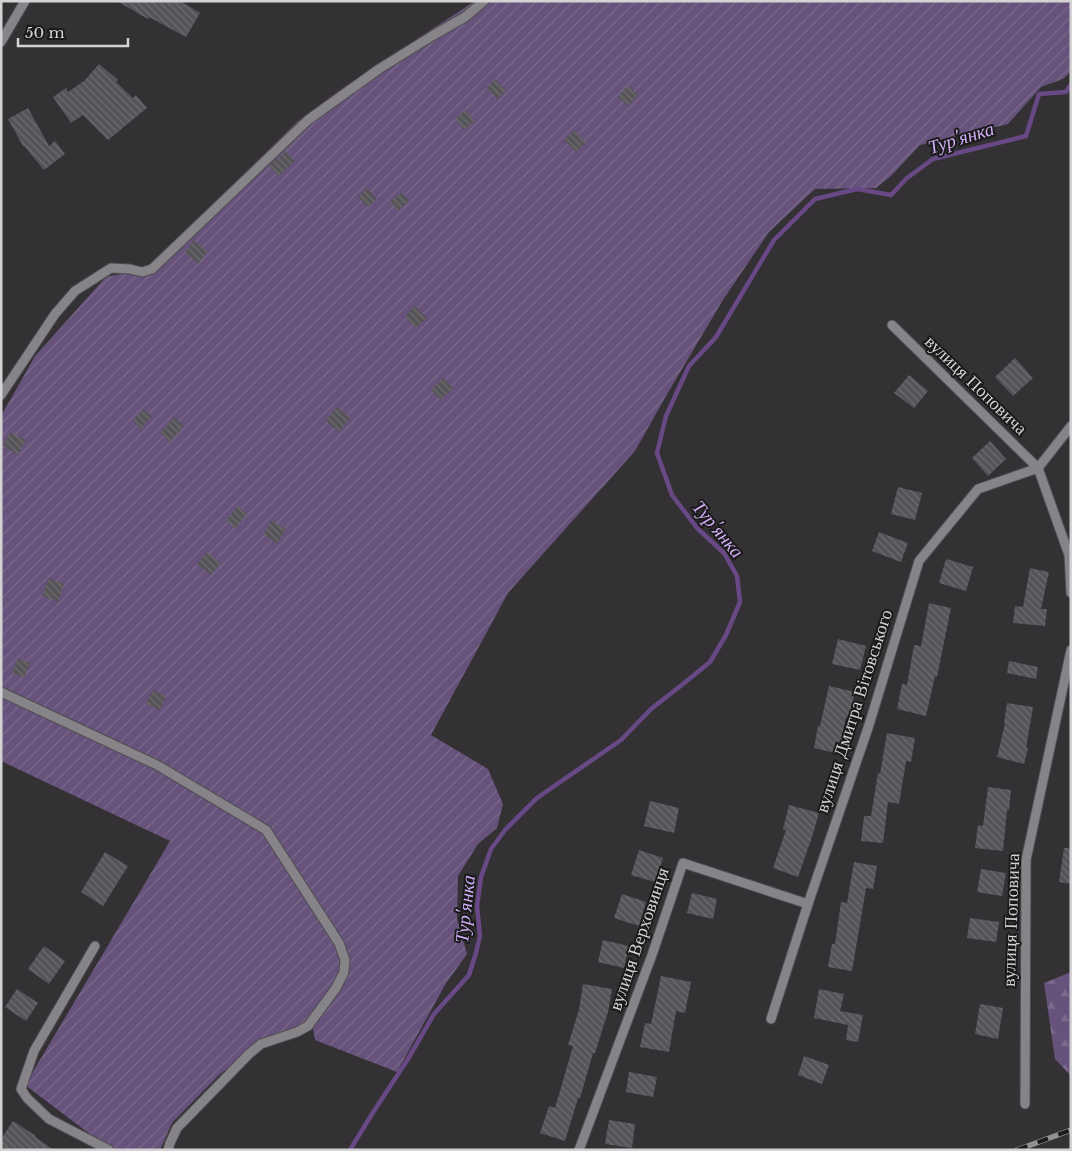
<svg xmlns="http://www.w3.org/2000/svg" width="1072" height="1151" font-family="'Libre Baskerville',serif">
<defs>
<pattern id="forest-firs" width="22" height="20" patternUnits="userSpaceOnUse" patternTransform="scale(1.25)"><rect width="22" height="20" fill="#66527a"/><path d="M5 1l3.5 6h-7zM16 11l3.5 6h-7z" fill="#7b6a8c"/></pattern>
<pattern id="garden-furrows" width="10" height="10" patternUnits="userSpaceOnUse" patternTransform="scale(1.25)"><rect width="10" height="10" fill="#66527a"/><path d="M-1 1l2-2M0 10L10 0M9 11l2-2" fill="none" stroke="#7b6a8c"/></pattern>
<pattern id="building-back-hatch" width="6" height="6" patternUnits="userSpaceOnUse" patternTransform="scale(1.25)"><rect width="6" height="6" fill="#565458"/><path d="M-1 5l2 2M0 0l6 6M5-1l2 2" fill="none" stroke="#6d6c6f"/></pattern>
</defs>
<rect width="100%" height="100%" fill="#333134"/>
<path fill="url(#forest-firs)" d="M 1071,972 L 1071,1076 L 1055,1059 L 1044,983 Z"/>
<path fill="url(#garden-furrows)" d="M 475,1 L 1071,1 L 1071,71 L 1063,79 L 1041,87 L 1008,124 L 920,145 L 891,176 L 876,188 L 815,189 L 769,232 L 723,300 L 666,396 L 635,451 L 508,593 L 431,735 L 488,769 L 503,804 L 497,828 L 478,844 L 458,876 L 457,919 L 467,954 L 445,985 L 397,1072 L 315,1040 L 313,1029 L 268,1038 L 219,1075 L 172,1123 L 160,1150 L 111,1150 L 25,1085 L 170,841 L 1,761 L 1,416 L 35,356 L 106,277 L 148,268 L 298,121 L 344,87 Z"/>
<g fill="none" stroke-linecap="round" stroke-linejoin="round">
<path stroke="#694985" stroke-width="4.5" d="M 350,1150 L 372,1114 L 408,1059 L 434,1014 L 469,975 L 476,953 L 480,936 L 477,906 L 481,877 L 491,849 L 505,830 L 537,798 L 621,740 L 651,709 L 683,684 L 710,662 L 726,635 L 740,602 L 737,576 L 724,553 L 697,528 L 672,495 L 657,453 L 666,416 L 689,366 L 716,337 L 774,240 L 815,199 L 857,189 L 891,195 L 907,178 L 933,159 L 1026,136 L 1039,94 L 1066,92 L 1071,84"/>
</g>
<g fill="url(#building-back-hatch)">
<path d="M 117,1 L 180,1 L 200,13 L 186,37 L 149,17 L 148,19 Z"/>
<path d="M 99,64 L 118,80 L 116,82 L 133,98 L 136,95 L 147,108 L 108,140 L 83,115 L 71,123 L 53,97 L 66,88 L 68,92 L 84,81 Z"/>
<path d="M 495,79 L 506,91 L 497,99 L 486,88 Z"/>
<path d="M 628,86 L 638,95 L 628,106 L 618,97 Z"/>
<path d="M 28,108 L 49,146 L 55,141 L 65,154 L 44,170 L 24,146 L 23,146 L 8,119 Z"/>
<path d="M 465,110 L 475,121 L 464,130 L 455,119 Z"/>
<path d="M 575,130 L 586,143 L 576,152 L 564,140 Z"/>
<path d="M 286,151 L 295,161 L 278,176 L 269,166 Z"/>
<path d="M 367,188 L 377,199 L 368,207 L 358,197 Z"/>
<path d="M 402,192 L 409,201 L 397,211 L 390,202 Z"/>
<path d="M 194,240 L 208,252 L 198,264 L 185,252 Z"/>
<path d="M 415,306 L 427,318 L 416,328 L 405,317 Z"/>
<path d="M 1015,358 L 1033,378 L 1013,396 L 995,377 Z"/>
<path d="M 909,375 L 928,391 L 914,408 L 894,393 Z"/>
<path d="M 443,378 L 453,388 L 441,400 L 431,390 Z"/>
<path d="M 337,407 L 351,418 L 339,432 L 326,421 Z"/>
<path d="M 143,409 L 152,416 L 141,429 L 133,421 Z"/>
<path d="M 174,417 L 184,426 L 170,442 L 160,433 Z"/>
<path d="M 10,432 L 26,440 L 18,455 L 3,446 Z"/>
<path d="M 990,441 L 1006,459 L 988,476 L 972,458 Z"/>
<path d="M 898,487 L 922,493 L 915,520 L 891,514 Z"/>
<path d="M 238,506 L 247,514 L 235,529 L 226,520 Z"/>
<path d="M 272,520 L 286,530 L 277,544 L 263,534 Z"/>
<path d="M 879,532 L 908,543 L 901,562 L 872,551 Z"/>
<path d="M 207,552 L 221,563 L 211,575 L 197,564 Z"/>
<path d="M 946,559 L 973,567 L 966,591 L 939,583 Z"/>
<path d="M 1030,568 L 1049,572 L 1041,609 L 1047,609 L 1045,626 L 1013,623 L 1015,606 L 1023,607 Z"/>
<path d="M 49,578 L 64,584 L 58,602 L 42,596 Z"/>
<path d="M 929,603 L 951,608 L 937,677 L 935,676 L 926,716 L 897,709 L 902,684 L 907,685 L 914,645 L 921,646 Z"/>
<path d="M 838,639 L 866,646 L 860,670 L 832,664 Z"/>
<path d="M 18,658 L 30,663 L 24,678 L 12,673 Z"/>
<path d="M 1009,661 L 1038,667 L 1036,679 L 1007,673 Z"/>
<path d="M 829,686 L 855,692 L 849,718 L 846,717 L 839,754 L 814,748 L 818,726 L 820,726 Z"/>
<path d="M 153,690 L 166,696 L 160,710 L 146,704 Z"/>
<path d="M 1007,703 L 1033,707 L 1026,748 L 1028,748 L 1024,764 L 997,757 L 1005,724 L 1004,724 Z"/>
<path d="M 887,733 L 915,738 L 911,762 L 906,761 L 899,804 L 888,802 L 883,843 L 861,841 L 864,816 L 871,816 L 878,773 L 880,774 Z"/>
<path d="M 988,787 L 1011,790 L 1009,810 L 1007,810 L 1003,851 L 975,848 L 978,825 L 983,826 Z"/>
<path d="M 650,801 L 679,808 L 674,833 L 644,826 Z"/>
<path d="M 789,805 L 819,813 L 812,837 L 798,877 L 773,868 L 786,830 L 783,829 Z"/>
<path d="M 1064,848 L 1071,848 L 1071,884 L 1059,882 Z"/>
<path d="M 639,850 L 663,858 L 655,882 L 631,875 Z"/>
<path d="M 105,852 L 128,866 L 103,906 L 81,892 Z"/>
<path d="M 854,862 L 877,866 L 873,889 L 866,888 L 852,971 L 828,967 L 832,944 L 835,944 L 841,902 L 847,903 Z"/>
<path d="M 981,869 L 1006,873 L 1002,896 L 977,892 Z"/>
<path d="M 692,893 L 717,899 L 713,919 L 687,913 Z"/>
<path d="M 622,894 L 646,902 L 639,926 L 614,918 Z"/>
<path d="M 970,918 L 999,922 L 996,942 L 967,938 Z"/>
<path d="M 603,940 L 629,946 L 624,968 L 598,962 Z"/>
<path d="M 44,946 L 65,961 L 49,984 L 28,969 Z"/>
<path d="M 661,976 L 691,982 L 685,1013 L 676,1011 L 669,1052 L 640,1047 L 645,1023 L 651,1024 Z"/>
<path d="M 583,984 L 612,989 L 608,1012 L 595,1053 L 593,1053 L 580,1098 L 578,1098 L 565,1141 L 540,1133 L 549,1106 L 555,1108 L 573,1046 L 568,1045 L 579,1010 Z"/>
<path d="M 17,989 L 38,1003 L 26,1021 L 5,1007 Z"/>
<path d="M 819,989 L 844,994 L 840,1011 L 863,1015 L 858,1042 L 846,1040 L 848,1025 L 814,1018 Z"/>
<path d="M 980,1004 L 1003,1008 L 998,1039 L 975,1034 Z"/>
<path d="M 804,1056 L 829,1065 L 822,1084 L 798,1075 Z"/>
<path d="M 629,1072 L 657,1077 L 653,1097 L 626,1092 Z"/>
<path d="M 609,1120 L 635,1124 L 632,1148 L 605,1144 Z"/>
<path d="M 13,1121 L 36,1136 L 35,1137 L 54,1150 L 1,1150 L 1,1139 Z"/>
</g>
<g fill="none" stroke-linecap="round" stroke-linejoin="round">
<g stroke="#4f4d50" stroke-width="11">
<g id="minor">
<path d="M 1,42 L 25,1"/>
<path d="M 892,325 L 1038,468 L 1069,555 L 1071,593"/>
<path d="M 1,395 L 55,314 L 75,291 L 111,268 L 130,269 L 142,272 L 152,269 L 308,120 L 379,69 L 432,36 L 465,17 L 484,1"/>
<path d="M 1038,468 L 1071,426"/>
<path d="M 1,692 L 157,765 L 266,830 L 339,943 L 345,960 L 344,972 L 336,988 L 308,1026 L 297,1032 L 261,1044 L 249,1054 L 177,1128 L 170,1143 L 168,1150"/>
<path d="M 95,946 L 34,1051 L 21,1089 L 27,1098 L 49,1119 L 109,1150"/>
<path d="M 771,1019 L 808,904 L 869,725 L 919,561 L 978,489 L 1038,468"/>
<path d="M 1025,1104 L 1026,860 L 1071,650"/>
<path d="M 579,1150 L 652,955 L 683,863 L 808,904"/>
</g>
</g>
<use href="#minor" stroke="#868488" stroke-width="9"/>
<g stroke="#919092" stroke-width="5.5">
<path id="rail" d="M 1017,1150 L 1071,1130"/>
</g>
<use href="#rail" stroke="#1a1a1b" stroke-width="4" stroke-dasharray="11" stroke-linecap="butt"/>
</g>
<g text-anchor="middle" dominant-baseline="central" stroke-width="4" stroke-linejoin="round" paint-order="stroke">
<g font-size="18" fill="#d3d2d4" stroke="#1a1a1b">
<text transform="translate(976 385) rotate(44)">вулиця Поповича</text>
<text transform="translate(854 711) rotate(-72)">вулиця Дмитра Вітовського</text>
<text transform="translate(1011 920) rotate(-88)">вулиця Поповича</text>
<text transform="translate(639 939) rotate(-71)">вулиця Верховинця</text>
</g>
<g font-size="19" font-style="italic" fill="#d0adf4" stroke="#1a1a1b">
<text transform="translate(961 138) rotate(-17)">Тур'янка</text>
<text transform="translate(718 529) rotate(50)">Тур'янка</text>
<text transform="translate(465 909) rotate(-84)">Тур'янка</text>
</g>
</g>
<rect width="1072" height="1151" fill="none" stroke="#d3d2d4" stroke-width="5"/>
<path d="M18 38v8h110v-8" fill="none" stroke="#d3d2d4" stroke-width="2.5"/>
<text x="25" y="38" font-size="15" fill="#d3d2d4" stroke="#1a1a1b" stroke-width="4" paint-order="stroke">50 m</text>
</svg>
